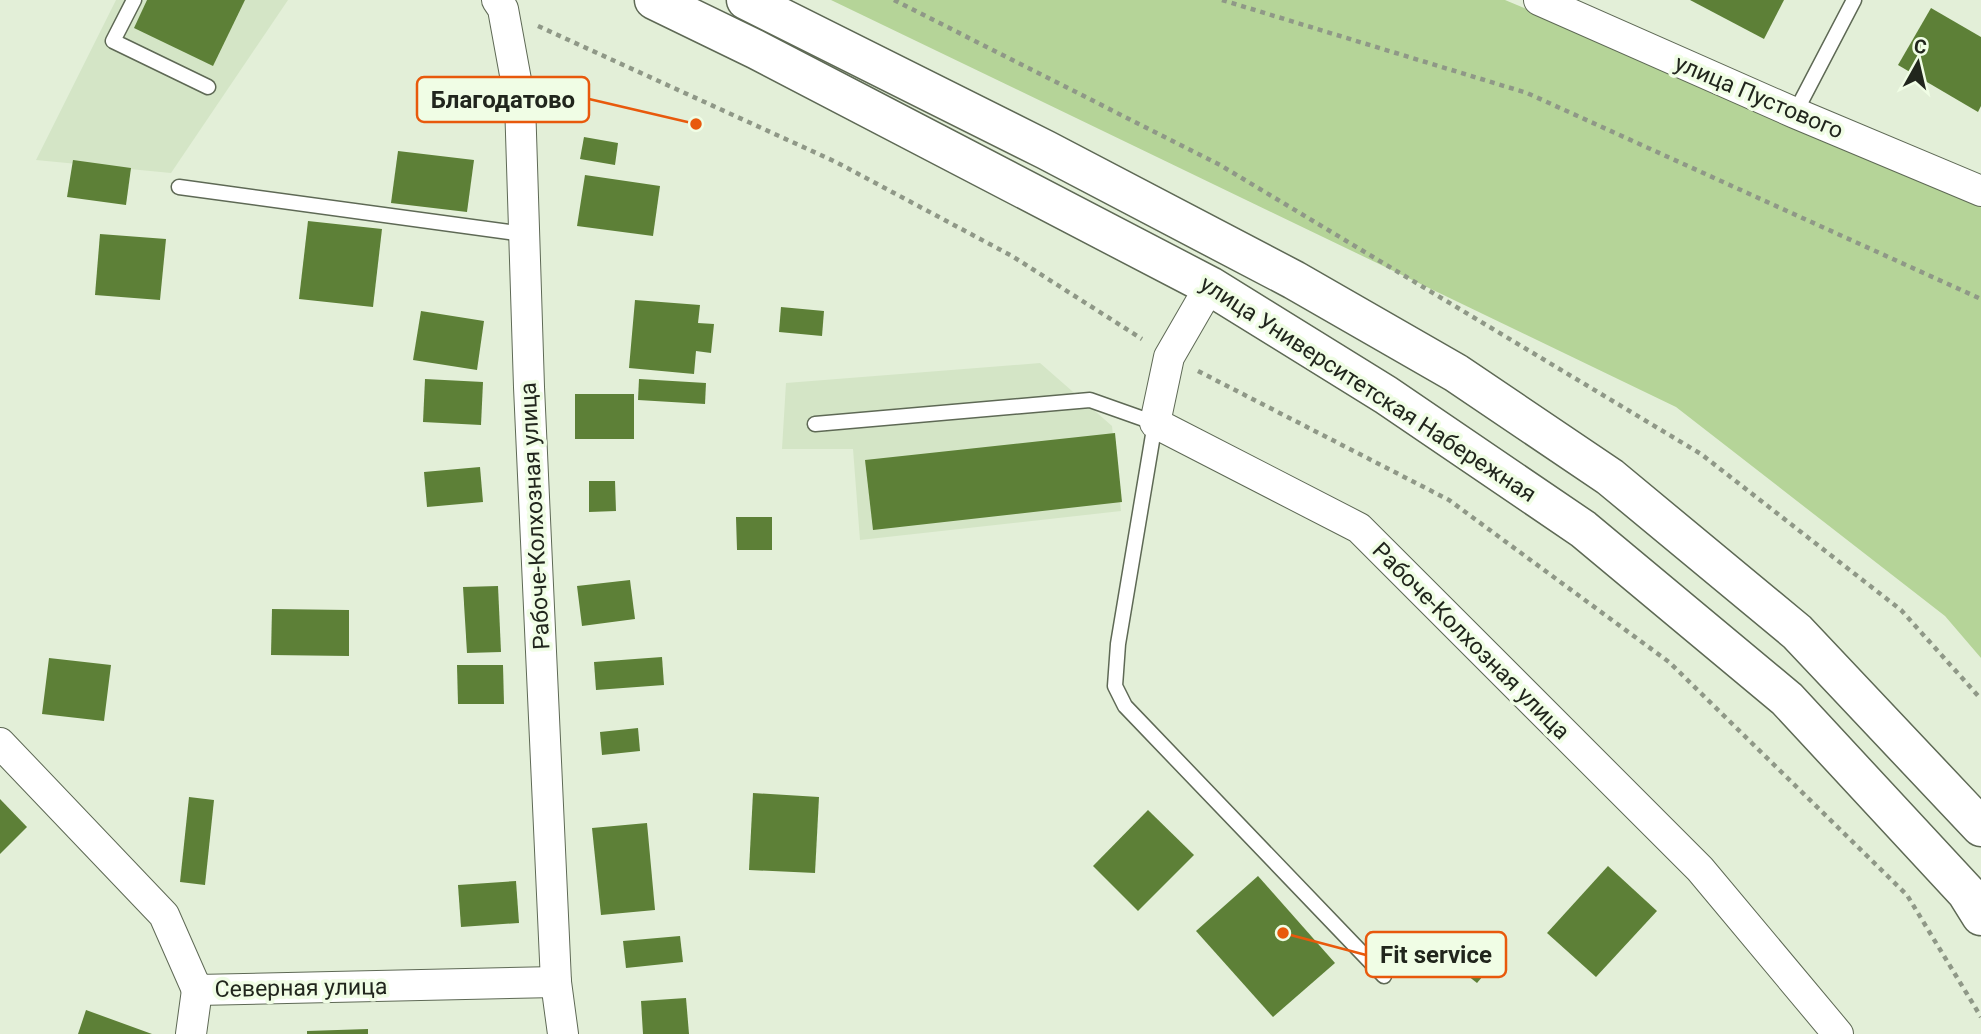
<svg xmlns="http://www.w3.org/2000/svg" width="1981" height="1034" font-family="Roboto,sans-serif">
<rect width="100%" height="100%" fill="#e3efd8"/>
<g fill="#d4e5c6">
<path d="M 116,0 L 288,0 L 171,173 L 36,160 Z"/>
<path d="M 1040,363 L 1112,426 L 1121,511 L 860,540 L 853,449 L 782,449 L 786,383 Z"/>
</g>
<path fill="#b5d498" d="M 831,0 L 1505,0 L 1981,200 L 1981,658 L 1945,616 L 1676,407 Z"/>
<g fill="#5d8037">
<path d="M 147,0 L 245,0 L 213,66 L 134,28 Z"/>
<path d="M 1690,0 L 1784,0 L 1764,39 Z"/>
<path d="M 1931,8 L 1981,37 L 1981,106 L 1978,112 L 1898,65 Z"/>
<path d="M 584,137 L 618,143 L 615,165 L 580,159 Z"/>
<path d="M 398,151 L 474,160 L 467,212 L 391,203 Z"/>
<path d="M 73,160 L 131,168 L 126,205 L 67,197 Z"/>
<path d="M 585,175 L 660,186 L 653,236 L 577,226 Z"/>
<path d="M 308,221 L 382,229 L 373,307 L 299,299 Z"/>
<path d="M 100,234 L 166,239 L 160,300 L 95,295 Z"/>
<path d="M 635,300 L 700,305 L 698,323 L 714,324 L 711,353 L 696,351 L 694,374 L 629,368 Z"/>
<path d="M 781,307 L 824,311 L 822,336 L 779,332 Z"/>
<path d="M 421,311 L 484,321 L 477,370 L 413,360 Z"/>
<path d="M 425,379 L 483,382 L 481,425 L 423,422 Z"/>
<path d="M 639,379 L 706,383 L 705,404 L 638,400 Z"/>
<rect x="575" y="394" width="59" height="45"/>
<path d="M 1115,433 L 1122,502 L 873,530 L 865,460 Z"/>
<path d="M 480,467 L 483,502 L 427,507 L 424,472 Z"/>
<path d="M 589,481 L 615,481 L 616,511 L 589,512 Z"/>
<path d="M 736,517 L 772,517 L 772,550 L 737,550 Z"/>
<path d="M 630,580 L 635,619 L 582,626 L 577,586 Z"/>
<path d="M 498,586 L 501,652 L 467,653 L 463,587 Z"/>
<path d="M 272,609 L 349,610 L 349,656 L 271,655 Z"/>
<path d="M 662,657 L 664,685 L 596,690 L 594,662 Z"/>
<path d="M 49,658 L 111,665 L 104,721 L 42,714 Z"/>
<path d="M 457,665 L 503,665 L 504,704 L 458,704 Z"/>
<path d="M 638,728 L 640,751 L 602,755 L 600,732 Z"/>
<path d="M 753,793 L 819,797 L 815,873 L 749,870 Z"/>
<path d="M 189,797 L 214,800 L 205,885 L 180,882 Z"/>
<path d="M 0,799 L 27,827 L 0,854 Z"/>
<path d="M 1148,810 L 1194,855 L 1138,911 L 1093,866 Z"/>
<path d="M 647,823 L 655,910 L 601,915 L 592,828 Z"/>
<path d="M 1608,866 L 1657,911 L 1596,977 L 1547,933 Z"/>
<path d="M 1258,876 L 1335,963 L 1273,1017 L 1196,931 Z"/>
<path d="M 516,881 L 519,923 L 461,927 L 458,885 Z"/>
<path d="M 1472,933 L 1500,956 L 1477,983 L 1449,961 Z"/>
<path d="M 680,936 L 683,962 L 626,968 L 623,941 Z"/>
<path d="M 686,998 L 689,1034 L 643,1034 L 641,1001 Z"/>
<path d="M 86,1010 L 152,1034 L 78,1034 Z"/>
<path d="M 368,1029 L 368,1034 L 307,1034 L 307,1031 Z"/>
</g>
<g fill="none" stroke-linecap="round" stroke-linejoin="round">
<g stroke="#5e6955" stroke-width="17">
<g id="lane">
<path d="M 134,0 L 113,41 L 208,87"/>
<path d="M 1795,113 L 1854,0"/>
<path d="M 179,187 L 524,234"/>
<path d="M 815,424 L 1090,400 L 1155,423 L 1118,644 L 1115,686 L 1125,706 L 1384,976"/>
</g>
</g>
<g stroke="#5e6955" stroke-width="32">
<g id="street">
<path d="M 497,0 L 503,9 L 520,102 L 529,387 L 556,982 L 563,1034"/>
<path d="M 1539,0 L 1795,113 L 1981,191"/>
<path d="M 1210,286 L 1169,357 L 1155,423 L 1359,528 L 1700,869 L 1838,1034"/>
<path d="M 0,743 L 164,915 L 197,990 L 556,982"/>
<path d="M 191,1034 L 197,990"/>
</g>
</g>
<g stroke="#5e6955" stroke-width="41">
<g id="primary">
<path d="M 654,0 L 757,50 L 1210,286 L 1386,395 L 1583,529 L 1787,699 L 1966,892 L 1981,916"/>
<path d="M 746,0 L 1046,150 L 1294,280 L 1456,373 L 1610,477 L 1797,632 L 1981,827"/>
</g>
</g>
<g stroke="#8f9887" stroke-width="4.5" stroke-dasharray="5 5" stroke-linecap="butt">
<path d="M 894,0 L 1220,165 L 1701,454 L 1901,610 L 1981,699"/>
<path d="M 1222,0 L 1527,93 L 1981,299"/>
<path d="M 538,26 L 836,162 L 1012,256 L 1142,339"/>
<path d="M 1198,371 L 1449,500 L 1669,662 L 1907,895 L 1981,1017"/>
</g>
<use href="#lane" stroke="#fff" stroke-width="14"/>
<use href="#street" stroke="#fff" stroke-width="30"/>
<use href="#primary" stroke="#fff" stroke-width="38"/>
</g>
<g text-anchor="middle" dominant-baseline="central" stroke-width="7" stroke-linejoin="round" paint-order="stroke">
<g font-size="23" fill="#21261d" stroke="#f0fde5">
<text transform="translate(1759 97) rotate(23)">улица Пустового</text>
<text transform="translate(1368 389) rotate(33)">улица Университетская Набережная</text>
<text transform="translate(535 516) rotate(-93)">Рабоче-Колхозная улица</text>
<text transform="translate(1471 641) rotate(45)">Рабоче-Колхозная улица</text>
<text transform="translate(301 988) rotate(-1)">Северная улица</text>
</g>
</g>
<path fill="none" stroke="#e8590c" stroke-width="2.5" d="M696 124L589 99M1283 933L1366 955"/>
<g fill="#e8590c" stroke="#f0fde5" stroke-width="2.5">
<circle cx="696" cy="124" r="7"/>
<circle cx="1283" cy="933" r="7"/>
</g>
<g fill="#f0fde5" stroke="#e8590c" stroke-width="2.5">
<rect x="417" y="77" width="172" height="45" rx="7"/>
<rect x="1366" y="932" width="140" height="45" rx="7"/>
</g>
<g font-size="24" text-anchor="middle" font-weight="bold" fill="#21261d">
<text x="503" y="108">Благодатово</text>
<text x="1436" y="963">Fit service</text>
</g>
<g transform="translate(1918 63) rotate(8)" stroke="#f0fde5" stroke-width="5" paint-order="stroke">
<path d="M0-5L12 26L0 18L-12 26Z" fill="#21261d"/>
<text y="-10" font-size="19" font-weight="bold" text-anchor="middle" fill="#21261d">С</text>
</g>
</svg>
